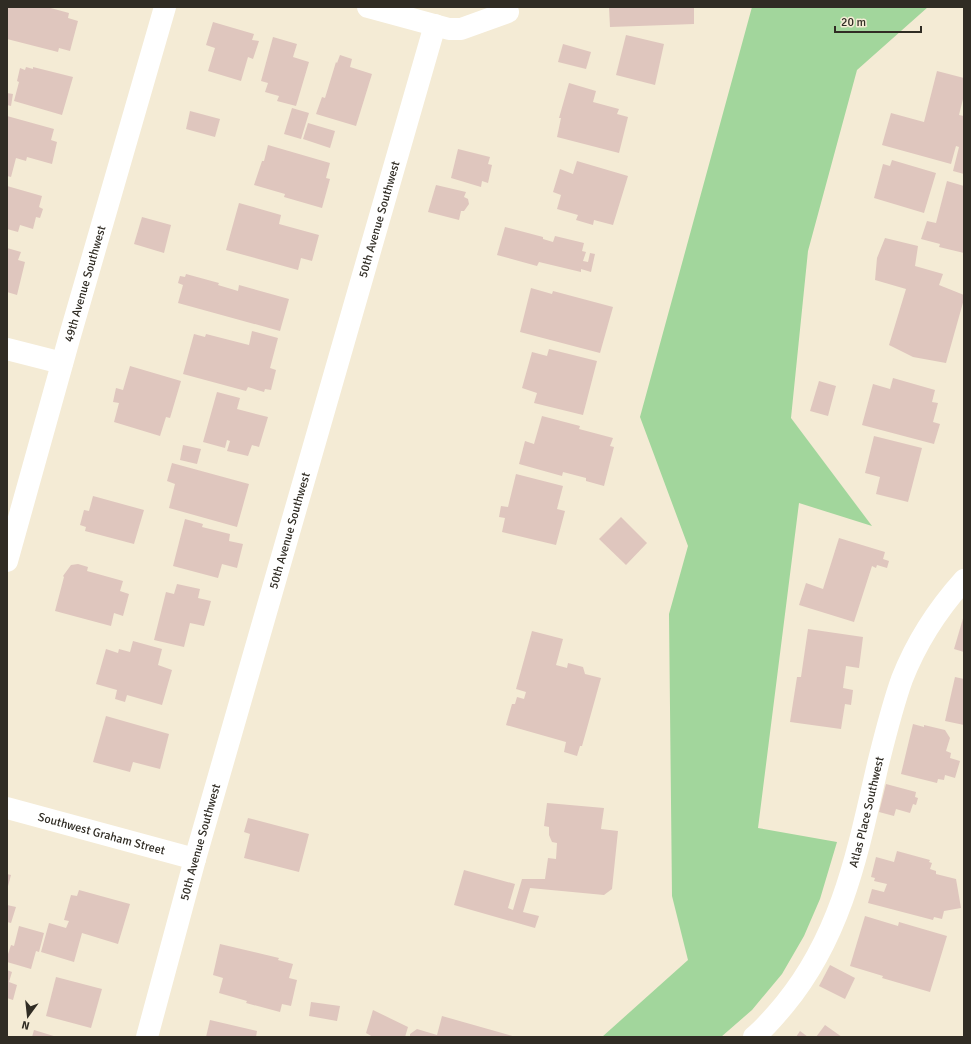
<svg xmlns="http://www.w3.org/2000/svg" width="971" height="1044" font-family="Signika,sans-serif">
<rect width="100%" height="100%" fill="#f4ebd5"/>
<path fill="#a2d69c" d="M 752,7 L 928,7 L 857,70 L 808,251 L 791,418 L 872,526 L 799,503 L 758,828 L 837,842 L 820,899 L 804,936 L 782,974 L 752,1010 L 721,1037 L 602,1037 L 688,960 L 672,896 L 669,614 L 688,546 L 640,417 Z"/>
<g fill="#dfc6be">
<path d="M 7,7 L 47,7 L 69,13 L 68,18 L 78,21 L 70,51 L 59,48 L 58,52 L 7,39 Z"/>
<path d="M 609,7 L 694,7 L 694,24 L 610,27 Z"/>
<path d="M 213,22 L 254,34 L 252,40 L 259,41 L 253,59 L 248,57 L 241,81 L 208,71 L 215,48 L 206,45 Z"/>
<path d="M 626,35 L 664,44 L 655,85 L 616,75 Z"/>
<path d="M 273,37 L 297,44 L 293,57 L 309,62 L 296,106 L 277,101 L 279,96 L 265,92 L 268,83 L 261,81 Z"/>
<path d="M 563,44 L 591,52 L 586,69 L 558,62 Z"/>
<path d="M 340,55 L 352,59 L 350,67 L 372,74 L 356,126 L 316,114 L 322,97 L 325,98 L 336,62 L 337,63 Z"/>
<path d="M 26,67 L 33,69 L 33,67 L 73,77 L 62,115 L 14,101 L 19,82 L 17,81 L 20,68 L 25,70 Z"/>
<path d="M 937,71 L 964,78 L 964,95 L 959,115 L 964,116 L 964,174 L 953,171 L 959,147 L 956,146 L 951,164 L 882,145 L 891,113 L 924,122 Z"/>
<path d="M 569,83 L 596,91 L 593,102 L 619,109 L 617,114 L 628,117 L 619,153 L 557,137 L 561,118 L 559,118 Z"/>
<path d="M 7,93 L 13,94 L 11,106 L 7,105 Z"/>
<path d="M 292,108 L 309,113 L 301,139 L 284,134 Z"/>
<path d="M 190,111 L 220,119 L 215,137 L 186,129 Z"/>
<path d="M 7,116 L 54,129 L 51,140 L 57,142 L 52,164 L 27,157 L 26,161 L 16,158 L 11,177 L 7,176 Z"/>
<path d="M 308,123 L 335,131 L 330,148 L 303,139 Z"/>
<path d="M 268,145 L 330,163 L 326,178 L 330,179 L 322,208 L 284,197 L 285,194 L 254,185 L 262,161 L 264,161 Z"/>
<path d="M 458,149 L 490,157 L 488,164 L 492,165 L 488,183 L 482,181 L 481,187 L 451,178 Z"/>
<path d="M 892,160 L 936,173 L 924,213 L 874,198 L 883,164 L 890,166 Z"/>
<path d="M 577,161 L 628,176 L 613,225 L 594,220 L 593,225 L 576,220 L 578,215 L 557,209 L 561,195 L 553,192 L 560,169 L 573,174 Z"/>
<path d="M 947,181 L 964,186 L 964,253 L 939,247 L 940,244 L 921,239 L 927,221 L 936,223 Z"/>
<path d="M 436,185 L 466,192 L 464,197 L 468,199 L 469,204 L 464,211 L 461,211 L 459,220 L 428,212 Z"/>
<path d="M 7,186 L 42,196 L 39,207 L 43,209 L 40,218 L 36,217 L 33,229 L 20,225 L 18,232 L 7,229 Z"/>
<path d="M 239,203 L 281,215 L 279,224 L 319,235 L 312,261 L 301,258 L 298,270 L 226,250 Z"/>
<path d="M 142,217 L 171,225 L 164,253 L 134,244 Z"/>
<path d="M 505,227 L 543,237 L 543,239 L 553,242 L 555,236 L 584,243 L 582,251 L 586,252 L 583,261 L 588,262 L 590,253 L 595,254 L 591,272 L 581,269 L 581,272 L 539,262 L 537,266 L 497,255 Z"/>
<path d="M 885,238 L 918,246 L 915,266 L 943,274 L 939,285 L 964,295 L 964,299 L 946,363 L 913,357 L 889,345 L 906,289 L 875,280 L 877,258 Z"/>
<path d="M 7,248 L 21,252 L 18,260 L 25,262 L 17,295 L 7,292 Z"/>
<path d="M 186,274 L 219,283 L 218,285 L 238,291 L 239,285 L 289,299 L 280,331 L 178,303 L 183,285 L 178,283 L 180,276 L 185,277 Z"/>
<path d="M 531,288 L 552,294 L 553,291 L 613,307 L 600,353 L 520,332 Z"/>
<path d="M 252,331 L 278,338 L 270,368 L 276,370 L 271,390 L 265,389 L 264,392 L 248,387 L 246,391 L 183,374 L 194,334 L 205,337 L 206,334 L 249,345 Z"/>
<path d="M 549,349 L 597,361 L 583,415 L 534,403 L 537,393 L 522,388 L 532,352 L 547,356 Z"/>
<path d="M 130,366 L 181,381 L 170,418 L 166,417 L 160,436 L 114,422 L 119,403 L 113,402 L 116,388 L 123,390 Z"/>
<path d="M 893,378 L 935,390 L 932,402 L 938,403 L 933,422 L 940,424 L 934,444 L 862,425 L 873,384 L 890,389 Z"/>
<path d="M 819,381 L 836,386 L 828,416 L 810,411 Z"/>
<path d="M 217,392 L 240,398 L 237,409 L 268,417 L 259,447 L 252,445 L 248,456 L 227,451 L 230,441 L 227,440 L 225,448 L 203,442 Z"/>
<path d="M 542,416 L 580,426 L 579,429 L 613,438 L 610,446 L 614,447 L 604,486 L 586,481 L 586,478 L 563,472 L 562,476 L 519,464 L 525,441 L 534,444 Z"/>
<path d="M 874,436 L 922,448 L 908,502 L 876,494 L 880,477 L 865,473 Z"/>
<path d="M 183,445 L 201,449 L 197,464 L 180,460 Z"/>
<path d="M 172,463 L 249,484 L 237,527 L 169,508 L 175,484 L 167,481 Z"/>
<path d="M 516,474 L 563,486 L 557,509 L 565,511 L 556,545 L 502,532 L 505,518 L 499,517 L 501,506 L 508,507 Z"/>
<path d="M 93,496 L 144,510 L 134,544 L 85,531 L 86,527 L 80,525 L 84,510 L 89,511 Z"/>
<path d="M 621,517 L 647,543 L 626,565 L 599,539 Z"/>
<path d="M 185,519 L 203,524 L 202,527 L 230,534 L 229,541 L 243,544 L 237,568 L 222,564 L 218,578 L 173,566 Z"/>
<path d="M 839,538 L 885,552 L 883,559 L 889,561 L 887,568 L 877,565 L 876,568 L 872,566 L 854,622 L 799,605 L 806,583 L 823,589 Z"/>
<path d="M 78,564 L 88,567 L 87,571 L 123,581 L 120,591 L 129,594 L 123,616 L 114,613 L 111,626 L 55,611 L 64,577 L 63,576 L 71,565 Z"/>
<path d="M 177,584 L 200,589 L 198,598 L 211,601 L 204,626 L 190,623 L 184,647 L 154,640 L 166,592 L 174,594 Z"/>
<path d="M 964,615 L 964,652 L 954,649 Z"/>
<path d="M 808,629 L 863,637 L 859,668 L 846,666 L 843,688 L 853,690 L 851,705 L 845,704 L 841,729 L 790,722 L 797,677 L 801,677 Z"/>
<path d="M 532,631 L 563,639 L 556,665 L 567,668 L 568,663 L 583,667 L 585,674 L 601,678 L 582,746 L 580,746 L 577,756 L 564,752 L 566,742 L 506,725 L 512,704 L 515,704 L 517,697 L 524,699 L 526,692 L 516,689 Z"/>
<path d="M 133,641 L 162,649 L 158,665 L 172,670 L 162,705 L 127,695 L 125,702 L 115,699 L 117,690 L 96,684 L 106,649 L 118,653 L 119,649 L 130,652 Z"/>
<path d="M 955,677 L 964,679 L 964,725 L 945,721 Z"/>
<path d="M 106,716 L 169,734 L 160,769 L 133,762 L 130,772 L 93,762 Z"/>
<path d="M 913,724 L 924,727 L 924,725 L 945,730 L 950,738 L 946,751 L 951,753 L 950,758 L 960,761 L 955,778 L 945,775 L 944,780 L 938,779 L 937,783 L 901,774 Z"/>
<path d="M 886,784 L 916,792 L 915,797 L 918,798 L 916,805 L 913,804 L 910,813 L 896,809 L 894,816 L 879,812 Z"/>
<path d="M 547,803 L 604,808 L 601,829 L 618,831 L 612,889 L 604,895 L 530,888 L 523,912 L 539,916 L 535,928 L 454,905 L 464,870 L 515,884 L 508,908 L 513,910 L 522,879 L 545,879 L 548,858 L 556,859 L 557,843 L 552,842 L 549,835 L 549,827 L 544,826 Z"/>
<path d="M 248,818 L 309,834 L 299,872 L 244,858 L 250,834 L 244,832 Z"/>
<path d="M 897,851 L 930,860 L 929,862 L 932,863 L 930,869 L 936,871 L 936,874 L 956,879 L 961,908 L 944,911 L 942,919 L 934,917 L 933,920 L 868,903 L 872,889 L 884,892 L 887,884 L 874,881 L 875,878 L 871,877 L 876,857 L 894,862 Z"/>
<path d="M 7,874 L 11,875 L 7,890 Z"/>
<path d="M 79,890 L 130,904 L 118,944 L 82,933 L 74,962 L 41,952 L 49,923 L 66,928 L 69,921 L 64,920 L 71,895 L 77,896 Z"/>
<path d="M 7,905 L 16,907 L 11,923 L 7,922 Z"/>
<path d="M 865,916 L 898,926 L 899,922 L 947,936 L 930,992 L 882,978 L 883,976 L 850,966 Z"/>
<path d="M 19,926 L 44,933 L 39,952 L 36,951 L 31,969 L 7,962 L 7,957 L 11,945 L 14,946 Z"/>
<path d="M 220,944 L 279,958 L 278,960 L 293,964 L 289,978 L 297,980 L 291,1006 L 282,1004 L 280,1012 L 246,1003 L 247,1001 L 219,993 L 223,978 L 213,975 Z"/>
<path d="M 830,965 L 855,978 L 845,999 L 819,986 Z"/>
<path d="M 7,970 L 12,972 L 9,982 L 17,985 L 13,1000 L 7,998 Z"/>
<path d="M 56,977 L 102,989 L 91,1028 L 46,1016 Z"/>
<path d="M 311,1002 L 340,1006 L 337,1021 L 309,1016 Z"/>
<path d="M 373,1010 L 408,1027 L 405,1037 L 373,1037 L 366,1033 Z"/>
<path d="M 442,1016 L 516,1037 L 410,1037 L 410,1034 L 417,1029 L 437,1035 Z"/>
<path d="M 210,1020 L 257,1031 L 256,1037 L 206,1037 Z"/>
<path d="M 825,1025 L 842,1037 L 816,1037 Z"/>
<path d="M 34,1030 L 57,1037 L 32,1037 Z"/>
<path d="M 800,1031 L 808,1037 L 796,1037 Z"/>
</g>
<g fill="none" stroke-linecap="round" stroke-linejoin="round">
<g stroke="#fff" stroke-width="22">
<path d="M 368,7 L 449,29 L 461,29 L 508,12"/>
<path d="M 7,349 L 62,363"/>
<path id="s1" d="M 7,561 L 69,339 L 165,7"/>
<path id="s2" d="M 7,808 L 195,859"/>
<path id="s3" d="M 147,1037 L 195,859 L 435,25"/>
<path id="s4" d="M 754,1037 C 766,1027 775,1016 785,1004 C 843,933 858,850 878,764 C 885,736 892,707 902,679 C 916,643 938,609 964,580"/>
</g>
</g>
<g text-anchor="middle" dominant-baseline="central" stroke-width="3.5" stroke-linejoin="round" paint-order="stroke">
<g font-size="12" fill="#302c24" stroke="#f4ebd5">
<text stroke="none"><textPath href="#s3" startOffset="850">50th Avenue Southwest</textPath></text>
<text stroke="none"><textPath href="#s1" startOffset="288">49th Avenue Southwest</textPath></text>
<text stroke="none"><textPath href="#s3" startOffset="526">50th Avenue Southwest</textPath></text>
<text stroke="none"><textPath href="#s4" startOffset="256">Atlas Place Southwest</textPath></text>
<text stroke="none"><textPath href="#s2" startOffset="98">Southwest Graham Street</textPath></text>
<text stroke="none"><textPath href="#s3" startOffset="202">50th Avenue Southwest</textPath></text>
</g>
</g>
<rect width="971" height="1044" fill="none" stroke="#302c24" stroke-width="16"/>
<g transform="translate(28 1016) rotate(195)" stroke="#f4ebd5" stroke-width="3" paint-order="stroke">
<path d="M0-3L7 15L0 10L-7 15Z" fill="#302c24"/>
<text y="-6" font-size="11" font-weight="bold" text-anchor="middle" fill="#302c24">N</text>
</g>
<path d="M835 26v6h86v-6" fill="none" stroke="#302c24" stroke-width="2"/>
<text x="841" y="26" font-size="12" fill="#302c24" stroke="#f4ebd5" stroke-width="3" paint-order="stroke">20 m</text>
</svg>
